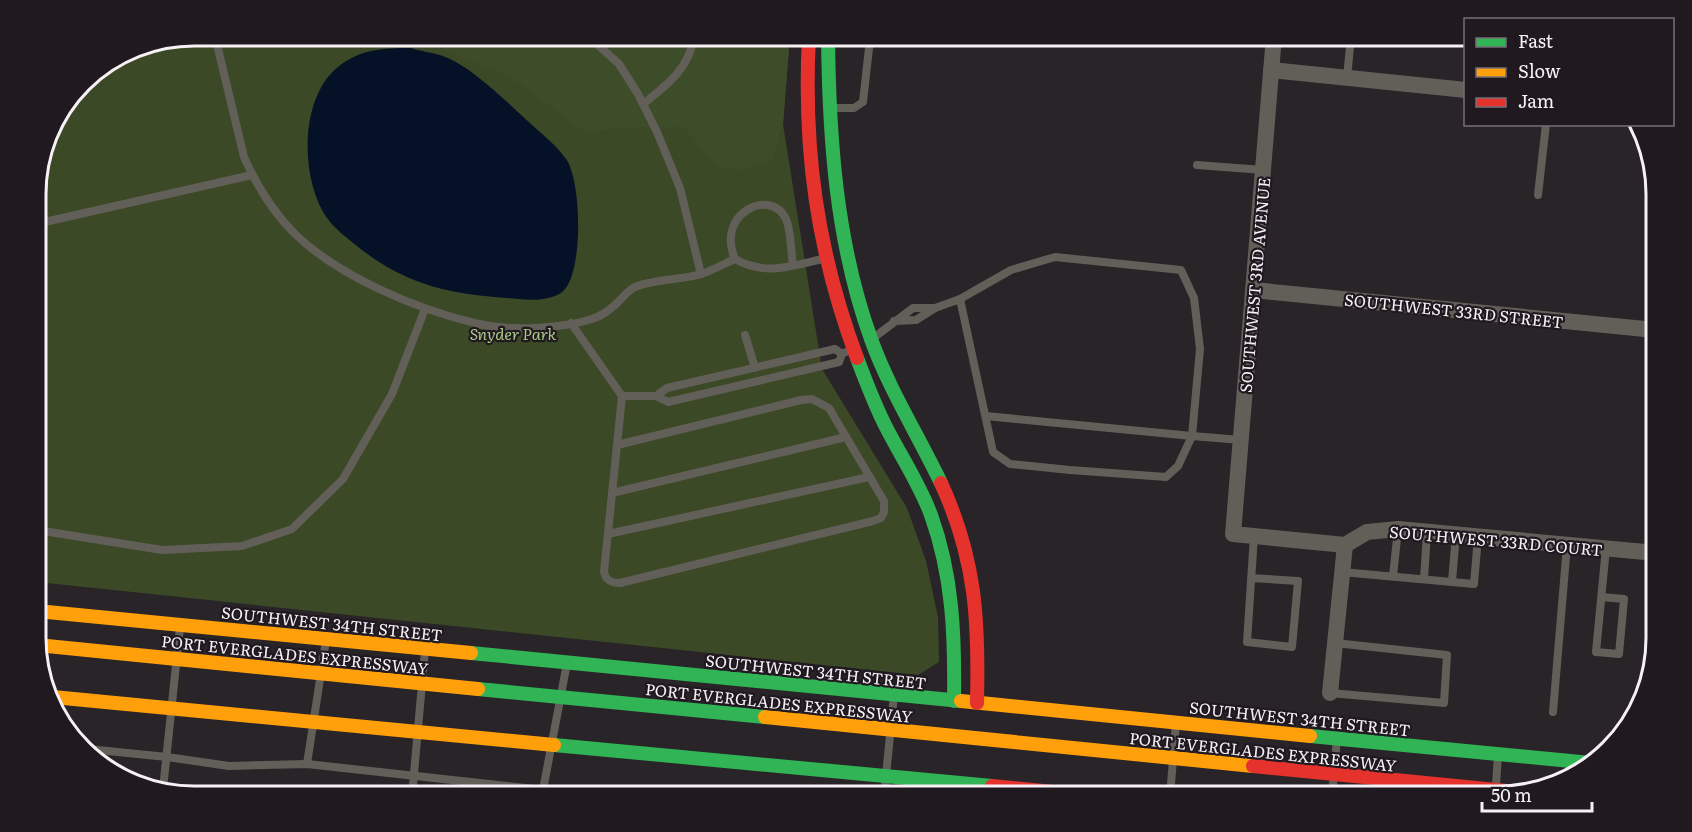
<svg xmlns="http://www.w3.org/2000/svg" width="1692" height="832" font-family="Literata,serif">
<rect width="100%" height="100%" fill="#282428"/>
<path fill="#3b4926" d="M 194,36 L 790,36 L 783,124 L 822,369 L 907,508 L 926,561 L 938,617 L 939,662 L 918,675 L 37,582 L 36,184 L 52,124 L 90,76 L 134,48 Z"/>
<path fill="#3e4d29" d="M 394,36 L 790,36 L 783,124 L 772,161 L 740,170 L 718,168 C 705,155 696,140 683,127 L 624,128 L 584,132 L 513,79 L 430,43 Z"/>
<path fill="#041126" d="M 411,48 C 423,52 438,53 450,59 C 476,71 509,104 531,124 C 543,135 557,146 566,159 C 582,180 584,278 561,293 C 546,302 524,300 507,298 C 448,294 404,284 357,246 C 347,238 335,229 327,218 C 300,180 299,98 338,67 C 360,49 384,48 411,48 Z"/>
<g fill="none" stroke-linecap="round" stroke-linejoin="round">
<g stroke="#625f59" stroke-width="8">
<path d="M 215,36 L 244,157 C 256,184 273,212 294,233 C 339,277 418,310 479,324 C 510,331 561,329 592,319 C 602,316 614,307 621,299 C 625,295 630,289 635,287 C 653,279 682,280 701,274 C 713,270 724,264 735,259 C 767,277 793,265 827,258"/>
<path d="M 588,36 L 619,64 L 638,94 L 657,132 L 680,188 L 701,274"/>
<path d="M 870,39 L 908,40"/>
<path d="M 1347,78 L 1351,36"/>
<path d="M 643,104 C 667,85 690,68 694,36"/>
<path d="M 832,108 L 854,108 L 863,102 L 870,39 L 841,36"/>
<path d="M 1197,165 L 1263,170"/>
<path d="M 1538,195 L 1546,124"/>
<path d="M 36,224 L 252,175"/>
<path d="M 735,259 C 715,213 771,187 786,219 C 791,230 791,253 793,265"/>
<path d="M 960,299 L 1011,270 L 1055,257 L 1181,270 L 1194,298 L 1200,349 L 1192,436 L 986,416"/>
<path d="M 935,308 L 960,299 L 993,452 L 1010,464 L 1070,470 L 1166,477 L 1178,466 L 1192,436 L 1241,440"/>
<path d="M 571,323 L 622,396 L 656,396 L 668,402 L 839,362 L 842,354 L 852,349"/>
<path d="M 745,335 L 755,368"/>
<path d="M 872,339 L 913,308 L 935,308 L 916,320 L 894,321"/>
<path d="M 656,396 L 667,388 L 835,349 L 842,354"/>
<path d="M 617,445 L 801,400 L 812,399 L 829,408 L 884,501 L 884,512 L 881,518 L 873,521 L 620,583 C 612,583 606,581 604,572 L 622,396"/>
<path d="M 612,493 L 846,437"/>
<path d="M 37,530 L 162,550 L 242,546 L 292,529 L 343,479 L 392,394 L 425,309"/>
<path d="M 608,534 L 869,477"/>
<path d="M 1342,572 L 1474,584 L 1478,537"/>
<path d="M 1393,576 L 1398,529"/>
<path d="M 1251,578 L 1298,581 L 1292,647 L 1247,642 L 1254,536"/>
<path d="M 1424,579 L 1427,532"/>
<path d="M 1452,581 L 1456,535"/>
<path d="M 1602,597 L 1624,599 L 1619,654 L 1596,652 L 1606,548"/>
<path d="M 1330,693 L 1444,703 L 1447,655 L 1335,643"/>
<path d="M 1553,712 L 1567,545"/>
<path d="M 88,749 L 167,757 L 229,766 L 307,764 L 543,790 L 567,663"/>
<path d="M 307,764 L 326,640"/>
<path d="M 1496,786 L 1498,754"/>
<path d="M 163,789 L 180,627"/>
<path d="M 412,796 L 425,650"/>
<path d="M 884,796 L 894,695"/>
<path d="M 1170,796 L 1176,723"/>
<path d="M 1332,796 L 1337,738"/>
</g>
<g stroke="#625f59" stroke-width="16">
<path d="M 1274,36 L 1233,534 L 1345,545 L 1367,532 L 1398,529 L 1656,553"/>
<path d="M 1271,70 L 1466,90"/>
<path d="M 1253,290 L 1655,330"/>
<path d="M 1330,693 L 1345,545"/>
</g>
<g stroke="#30b455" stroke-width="14">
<path d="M 828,36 C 829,138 836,242 871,339 C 889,389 918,435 941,483"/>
<path d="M 857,358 C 866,382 875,406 887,429 C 902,458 920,485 931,515 C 953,576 955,637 954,701"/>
<path d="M 471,653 L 961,701"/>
<path d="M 1310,736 L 1591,763"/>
</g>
<g stroke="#ff9f0a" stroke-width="14">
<path d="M 37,611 L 471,653"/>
<path d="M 961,701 L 1310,736"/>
</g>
<g stroke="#e5322d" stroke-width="14">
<path d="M 809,36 C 803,150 817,251 857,358"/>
<path d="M 941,483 C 976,559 979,621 977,703"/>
</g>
<g stroke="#30b455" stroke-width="14">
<path d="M 478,689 L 765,717"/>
<path d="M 554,745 L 992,786"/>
</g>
<g stroke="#ff9f0a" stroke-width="14">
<path d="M 37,645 L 478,689"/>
<path d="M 53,697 L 554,745"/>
<path d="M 765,717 L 1253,766"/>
</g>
<g stroke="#e5322d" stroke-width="14">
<path d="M 1253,766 L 1517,792"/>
<path d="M 992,786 L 1093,796"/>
</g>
</g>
<g text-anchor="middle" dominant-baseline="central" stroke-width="4.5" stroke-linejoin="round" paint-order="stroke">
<g font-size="16" fill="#f7f1f6" stroke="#201920">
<text transform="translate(1254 285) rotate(-85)">SOUTHWEST 3RD AVENUE</text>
<text transform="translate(1454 310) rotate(6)">SOUTHWEST 33RD STREET</text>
<text transform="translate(1496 540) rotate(5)">SOUTHWEST 33RD COURT</text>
<text transform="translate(332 623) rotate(6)">SOUTHWEST 34TH STREET</text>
<text transform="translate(295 654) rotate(6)">PORT EVERGLADES EXPRESSWAY</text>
<text transform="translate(816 671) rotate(6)">SOUTHWEST 34TH STREET</text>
<text transform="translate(779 702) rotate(6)">PORT EVERGLADES EXPRESSWAY</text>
<text transform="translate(1300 718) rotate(6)">SOUTHWEST 34TH STREET</text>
<text transform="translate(1263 751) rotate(6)">PORT EVERGLADES EXPRESSWAY</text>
</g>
<g font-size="16" font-style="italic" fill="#acca85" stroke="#201920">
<text x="513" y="333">Snyder Park</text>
</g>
</g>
<path d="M0 0H1692V832H0ZM194 46H1498A148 148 0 0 1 1646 194V638A148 148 0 0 1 1498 786H194A148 148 0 0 1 46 638V194A148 148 0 0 1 194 46Z" fill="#201920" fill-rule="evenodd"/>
<path fill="none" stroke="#f7f1f6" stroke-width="3" d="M194 46H1498A148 148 0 0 1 1646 194V638A148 148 0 0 1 1498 786H194A148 148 0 0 1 46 638V194A148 148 0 0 1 194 46Z"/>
<rect x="1464" y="18" width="210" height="108" fill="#201920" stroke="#766f76" stroke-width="1.5"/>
<rect x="1476" y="38" width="30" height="9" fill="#30b455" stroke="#766f76" stroke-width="1.5"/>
<text x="1518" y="48" font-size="18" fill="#f7f1f6">Fast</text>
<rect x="1476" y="68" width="30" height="9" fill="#ff9f0a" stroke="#766f76" stroke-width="1.5"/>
<text x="1518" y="78" font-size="18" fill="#f7f1f6">Slow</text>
<rect x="1476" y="98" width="30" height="9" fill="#e5322d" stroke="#766f76" stroke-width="1.5"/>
<text x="1518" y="108" font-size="18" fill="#f7f1f6">Jam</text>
<path d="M1482 802v9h110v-9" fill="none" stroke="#f7f1f6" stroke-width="3"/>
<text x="1491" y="802" font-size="18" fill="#f7f1f6" stroke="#201920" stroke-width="4.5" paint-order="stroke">50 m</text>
</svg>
